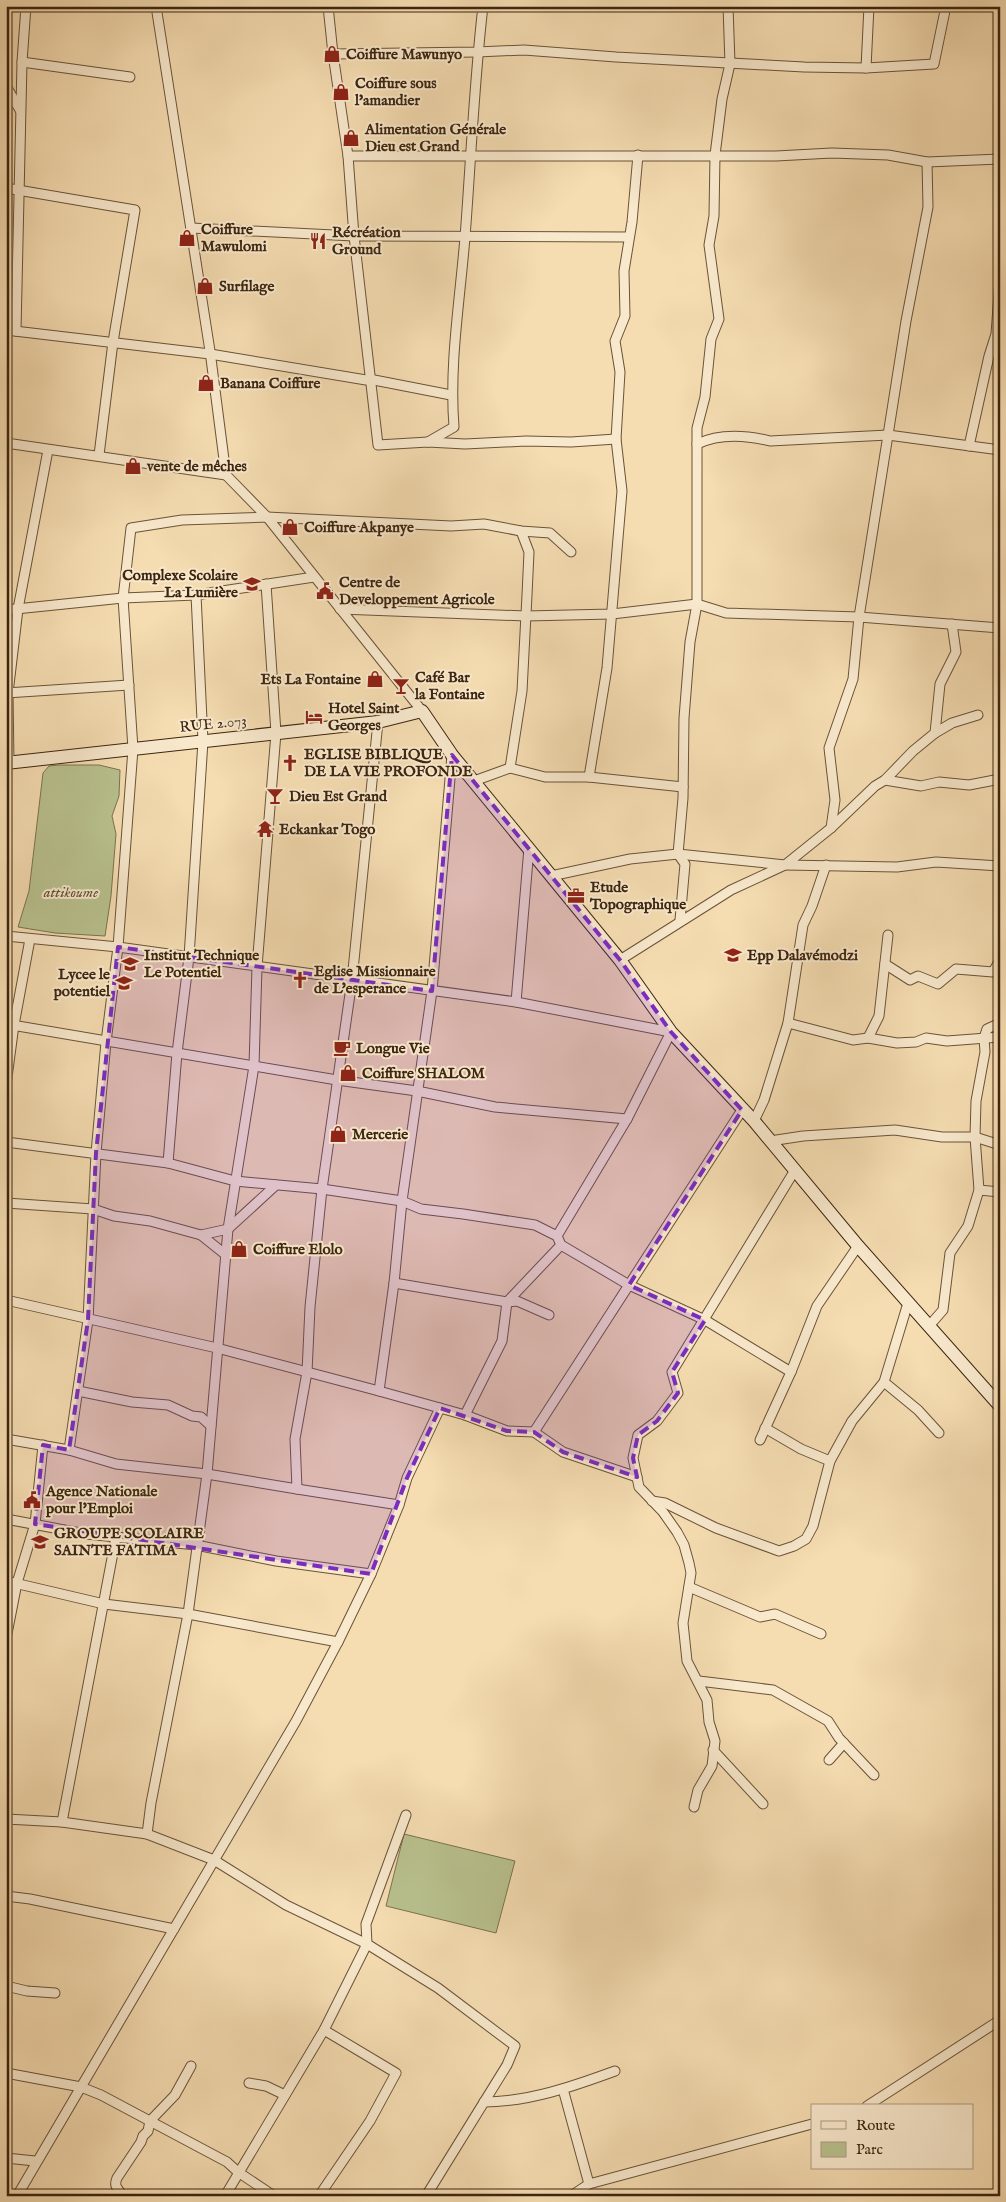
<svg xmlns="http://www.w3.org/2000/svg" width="1006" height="2202" font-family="'IM FELL English',serif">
<rect width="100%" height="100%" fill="#f5dcb1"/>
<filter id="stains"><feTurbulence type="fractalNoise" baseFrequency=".004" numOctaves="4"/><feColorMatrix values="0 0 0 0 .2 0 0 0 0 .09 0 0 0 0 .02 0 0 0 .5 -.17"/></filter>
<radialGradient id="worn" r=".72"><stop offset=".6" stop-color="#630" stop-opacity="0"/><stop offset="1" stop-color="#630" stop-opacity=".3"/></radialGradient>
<g fill="#b8c18e" stroke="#7a734f">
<path d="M 59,765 L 99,765 L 120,770 L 119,796 L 112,816 L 116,834 L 111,896 L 105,936 L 55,933 L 18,927 L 29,891 L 43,773 L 49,766 Z"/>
<path d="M 404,1834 L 515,1861 L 496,1933 L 386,1906 Z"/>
</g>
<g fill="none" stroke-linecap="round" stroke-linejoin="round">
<g stroke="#6a5338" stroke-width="11">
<g id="street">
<path d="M 156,6 L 210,351 L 226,475 L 267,517 L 422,711"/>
<path d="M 328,6 L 333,54 L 477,52 L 524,50 L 616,57 L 804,67 L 866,68 L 934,64 L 946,6"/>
<path d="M 333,54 L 348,156 L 354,236 L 378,445 L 428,442 L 465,444 L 526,441 L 571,442 L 616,439"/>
<path d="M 22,62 L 130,77"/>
<path d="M 866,68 L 869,6"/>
<path d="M 6,86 L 20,110"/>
<path d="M 348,156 L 776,156 L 832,153 L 888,155 L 927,162 L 1000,159"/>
<path d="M 6,188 L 135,210 L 113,342 L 99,455"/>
<path d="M 191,228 L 354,236 L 629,237"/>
<path d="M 6,330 L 210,354 L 366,380 L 369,379 L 451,395"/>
<path d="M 16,331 L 22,62 L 26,6"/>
<path d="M 428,442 L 454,427 C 449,364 460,300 465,237 C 471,160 474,83 483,6"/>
<path d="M 6,443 L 226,475"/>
<path d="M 697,444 C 720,433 746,435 770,441 L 888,435 L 1000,450"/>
<path d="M 969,446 L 989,356 L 996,334 L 1000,279"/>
<path d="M 340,609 L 526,616 L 612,614 L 697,604 L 726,613 L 859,617 L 1000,628"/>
<path d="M 6,610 L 123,598 L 196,595 L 314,577"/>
<path d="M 6,693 L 129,685"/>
<path d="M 935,733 L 952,723 L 978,715"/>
<path d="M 452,755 L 432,991 L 402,1201 L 394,1283 L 379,1391 L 465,1415 L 507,1431 L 534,1432 L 563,1452 L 637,1477"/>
<path d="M 9,763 L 8,693 L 18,609 L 48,450"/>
<path d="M 510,768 L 522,691 L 527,595 L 529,552 L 521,531"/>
<path d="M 589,777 L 607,668 L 622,491 L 616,439 L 620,372 L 615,341 L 625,316 L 624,271 L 632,222 L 638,155"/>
<path d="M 885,780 L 921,786 L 939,782 L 969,785 L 1000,779"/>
<path d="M 474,781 L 510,768 L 545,777 L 589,777 L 683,787"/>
<path d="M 831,828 L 835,800 L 829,748 L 853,679 L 859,617 L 888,435 L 906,321 L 928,207 L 927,162"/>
<path d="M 551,876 L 630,859 L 678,854 L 785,865 L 897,867 L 936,862 L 1000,866"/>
<path d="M 680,920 L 685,864 L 678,854 L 683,798 L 684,718 L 690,642 L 697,604 L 697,428 L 705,397 L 711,339 L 719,319 L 709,245 L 714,216 L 715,155 L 722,99 L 730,64 L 728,6"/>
<path d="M 6,936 L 118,947 L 516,1002 L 671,1032 L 627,1119 L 557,1236"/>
<path d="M 620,960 L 731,890 L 785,865 L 831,828 L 875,786 L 885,780 L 913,751 L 935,733 L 940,684 L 956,652 L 952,624"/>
<path d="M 885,964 L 910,980 L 918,976 L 938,984 L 956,969 L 993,972 L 1000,960"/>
<path d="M 516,1002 L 529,848"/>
<path d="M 788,1023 L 853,1040 L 868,1038 L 897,1043 L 916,1042 L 926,1038 L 947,1041 L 1000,1037"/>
<path d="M 6,1024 L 337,1080 L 417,1091 L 495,1107 L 627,1119"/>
<path d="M 868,1038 L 879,1016 L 888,935"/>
<path d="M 6,1085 L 14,1025 L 30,939"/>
<path d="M 754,1121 L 764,1100 L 788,1023 L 803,925 L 812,906 L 826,865"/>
<path d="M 770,1141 L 803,1136 L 895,1130 L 942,1137 L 975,1137 L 1000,1145"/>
<path d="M 6,1142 L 168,1163 L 235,1181 L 322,1189 L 402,1201 L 421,1209 L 463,1214 L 535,1225 L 557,1236 L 561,1245 L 629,1285 L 705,1320 L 791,1372"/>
<path d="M 168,1163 L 177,1053 L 189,957 L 203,741 L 196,595"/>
<path d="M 979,1190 L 1000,1192"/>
<path d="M 6,1203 L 93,1209 L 114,1216 L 150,1221 L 201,1235 L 228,1229 L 276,1185"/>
<path d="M 201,1235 L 226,1255"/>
<path d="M 394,1283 L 507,1302 L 517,1301 L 549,1315"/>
<path d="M 6,1300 L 217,1348 L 379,1391"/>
<path d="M 929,1326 L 943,1310 L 950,1253 L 968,1226 L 979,1190 L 975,1137 L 976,1101 L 985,1052 L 984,1038 L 987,1029 L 1000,1023"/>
<path d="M 884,1382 L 918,1410 L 939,1433"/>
<path d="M 78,1391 L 132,1402 L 168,1405 L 192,1416 L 201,1417 L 211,1426"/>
<path d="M 465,1415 L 502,1341 L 507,1302 L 561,1245"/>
<path d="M 765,1428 L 801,1449 L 830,1461"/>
<path d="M 534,1432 L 742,1110"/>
<path d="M 6,1439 L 69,1450 L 116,1464 L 207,1474 L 297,1489 L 295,1439 L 307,1372 L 310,1307 L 322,1189 L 352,980 L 378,722"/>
<path d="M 760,1440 L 791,1372 L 817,1306 L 858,1246"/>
<path d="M 69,1450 L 88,1320 L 96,1153 L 106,1042 L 118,947 L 133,749 L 123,598 L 131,528 L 182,520 L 267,517 L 451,526 L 484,524 L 521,531 L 550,533 L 571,552"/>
<path d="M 297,1489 L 399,1505"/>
<path d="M 652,1501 L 665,1503 L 716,1528 L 779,1551 L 794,1546 L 806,1539 L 813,1526 L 830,1461 L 852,1421 L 884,1382 L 908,1303"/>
<path d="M 6,1519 L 86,1534 L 196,1545 L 276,1561 L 371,1574"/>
<path d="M 6,1581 L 104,1604 L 188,1614 L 338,1642"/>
<path d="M 689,1587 L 760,1617 L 775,1614 L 821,1634"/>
<path d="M 6,1639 L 17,1583 L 35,1524 L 43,1445"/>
<path d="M 699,1681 L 773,1690 L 828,1721 L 839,1738 L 874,1775"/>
<path d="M 713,1750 L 763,1804"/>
<path d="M 829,1760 L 844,1743"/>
<path d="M 694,1807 L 698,1790 L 712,1766 L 715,1741 L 709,1722 L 707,1700 L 687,1661 L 683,1623 L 691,1573 L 689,1563 L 684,1545 L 677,1532 L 663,1512 L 639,1487 L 633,1458 L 638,1435 L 657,1421 L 678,1393 L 672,1372 L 795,1170"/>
<path d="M 6,1819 L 62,1822 L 147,1834 L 214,1860 L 286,1905 L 367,1944 L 438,1988 L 515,2046 L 507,2065 L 426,2196"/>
<path d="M 62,1822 L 116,1537"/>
<path d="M 147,1834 L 151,1803 L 188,1614 L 207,1474 L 228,1229 L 254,1066 L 257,967 L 276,733 L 266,584"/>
<path d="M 6,1896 L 30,1899 L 174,1929"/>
<path d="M 6,1986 L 27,1991 L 55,1993"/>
<path d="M 6,2073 L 81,2087 L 101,2095 L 227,2162 L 238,2172 L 274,2196"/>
<path d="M 249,2083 L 266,2086 L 285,2095"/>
<path d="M 563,2089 L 589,2184"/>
<path d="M 484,2102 C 529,2102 574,2086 615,2071"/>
<path d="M 867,2106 L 1000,2020"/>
<path d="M 6,2158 L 35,2161"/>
<path d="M 17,2196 L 296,1721 L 338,1642 L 371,1574 L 399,1505 L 407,1478 L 440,1408"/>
<path d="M 122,2196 C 119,2188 113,2188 117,2178 L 141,2142 L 143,2136 L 148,2131 L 150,2121 L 175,2095 L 191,2066"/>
<path d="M 225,2196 L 324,2030 L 367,1944 L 366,1924 L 406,1815"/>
<path d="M 319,2196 L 370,2121 L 396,2073 L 324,2030"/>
<path d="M 571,2196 L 589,2184 L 812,2124"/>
</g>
</g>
<g stroke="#3c2510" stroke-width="14">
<path id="secondary" d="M 6,763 L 378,722 L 422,711 L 452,755 L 620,960 L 671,1032 L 754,1121 L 858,1246 L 1000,1406"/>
</g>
<use href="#street" stroke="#f8e8cc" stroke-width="9"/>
<use href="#secondary" stroke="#f8e8cc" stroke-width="12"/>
</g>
<path fill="#7b2cbf" fill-opacity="0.2" stroke="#7b2cbf" stroke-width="4" stroke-dasharray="10 6" stroke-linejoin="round" d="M 452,755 L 620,960 L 671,1032 L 742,1110 L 629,1285 L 705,1320 L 672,1372 L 678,1393 L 657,1421 L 638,1435 L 633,1458 L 637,1477 L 563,1452 L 534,1432 L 507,1431 L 440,1408 L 407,1478 L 371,1574 L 35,1524 L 43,1445 L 69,1450 L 88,1320 L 96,1153 L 118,947 L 432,991 Z"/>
<defs>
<g id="shop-bare" transform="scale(1.35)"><path d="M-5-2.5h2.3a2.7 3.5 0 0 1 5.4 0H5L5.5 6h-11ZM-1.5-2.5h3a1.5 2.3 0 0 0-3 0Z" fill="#8f2418" stroke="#f8e8cc" stroke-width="2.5" paint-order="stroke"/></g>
<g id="restaurant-bare" transform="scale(1.35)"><path d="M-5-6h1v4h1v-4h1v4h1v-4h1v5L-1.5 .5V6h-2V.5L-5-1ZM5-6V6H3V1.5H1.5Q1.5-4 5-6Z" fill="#8f2418" stroke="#f8e8cc" stroke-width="2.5" paint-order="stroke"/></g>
<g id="school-bare" transform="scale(1.35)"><path d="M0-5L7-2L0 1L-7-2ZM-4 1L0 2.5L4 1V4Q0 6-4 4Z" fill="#8f2418" stroke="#f8e8cc" stroke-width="2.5" paint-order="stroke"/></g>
<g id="civic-bare" transform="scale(1.35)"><path d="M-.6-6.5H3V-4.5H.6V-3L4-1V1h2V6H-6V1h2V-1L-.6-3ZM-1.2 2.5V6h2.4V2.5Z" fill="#8f2418" stroke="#f8e8cc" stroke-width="2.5" paint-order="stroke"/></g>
<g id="bar-bare" transform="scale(1.35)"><path d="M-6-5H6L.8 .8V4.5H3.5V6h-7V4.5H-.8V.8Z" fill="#8f2418" stroke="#f8e8cc" stroke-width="2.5" paint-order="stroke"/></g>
<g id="hotel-bare" transform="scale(1.35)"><path d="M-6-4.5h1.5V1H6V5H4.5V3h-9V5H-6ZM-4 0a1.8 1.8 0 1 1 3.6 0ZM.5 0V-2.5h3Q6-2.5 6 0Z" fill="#8f2418" stroke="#f8e8cc" stroke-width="2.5" paint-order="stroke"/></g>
<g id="church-bare" transform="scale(1.35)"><path d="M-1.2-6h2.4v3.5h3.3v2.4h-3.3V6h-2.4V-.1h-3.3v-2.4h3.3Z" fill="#8f2418" stroke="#f8e8cc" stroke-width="2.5" paint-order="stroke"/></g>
<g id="temple-bare" transform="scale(1.35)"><path d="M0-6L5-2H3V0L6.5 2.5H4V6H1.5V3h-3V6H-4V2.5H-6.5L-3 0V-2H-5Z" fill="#8f2418" stroke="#f8e8cc" stroke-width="2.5" paint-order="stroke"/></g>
<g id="office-bare" transform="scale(1.35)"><path d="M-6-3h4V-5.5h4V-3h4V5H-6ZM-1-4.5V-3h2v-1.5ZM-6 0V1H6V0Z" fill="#8f2418" stroke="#f8e8cc" stroke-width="2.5" paint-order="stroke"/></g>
<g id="cafe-bare" transform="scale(1.35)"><path d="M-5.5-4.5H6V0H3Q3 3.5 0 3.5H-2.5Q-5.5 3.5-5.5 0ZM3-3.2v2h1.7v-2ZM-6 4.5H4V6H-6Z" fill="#8f2418" stroke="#f8e8cc" stroke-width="2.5" paint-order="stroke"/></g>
</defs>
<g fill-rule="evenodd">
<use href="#shop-bare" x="332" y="54"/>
<use href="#shop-bare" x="341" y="92"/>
<use href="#shop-bare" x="351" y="138"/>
<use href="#shop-bare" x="187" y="238"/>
<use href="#restaurant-bare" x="318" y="241"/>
<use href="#shop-bare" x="205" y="286"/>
<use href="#shop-bare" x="206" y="383"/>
<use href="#shop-bare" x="133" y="466"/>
<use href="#shop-bare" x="290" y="527"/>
<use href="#school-bare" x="252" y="584"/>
<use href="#civic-bare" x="325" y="591"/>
<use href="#shop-bare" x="375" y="679"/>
<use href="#bar-bare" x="401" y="686"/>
<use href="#hotel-bare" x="314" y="717"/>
<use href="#church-bare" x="290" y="763"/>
<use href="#bar-bare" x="275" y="796"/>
<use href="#temple-bare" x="265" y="829"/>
<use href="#office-bare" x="576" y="896"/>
<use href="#school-bare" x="733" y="955"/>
<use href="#school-bare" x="130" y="964"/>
<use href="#church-bare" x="300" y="980"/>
<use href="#school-bare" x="124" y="983"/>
<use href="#cafe-bare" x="342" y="1048"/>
<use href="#shop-bare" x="348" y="1073"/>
<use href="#shop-bare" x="338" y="1134"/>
<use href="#shop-bare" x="239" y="1249"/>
<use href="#civic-bare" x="32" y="1500"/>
<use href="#school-bare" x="40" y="1542"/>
</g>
<g text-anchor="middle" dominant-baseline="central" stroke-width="4" stroke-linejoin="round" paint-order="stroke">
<g font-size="15" font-weight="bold" fill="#3c2510" stroke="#f8e8cc" text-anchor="start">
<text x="346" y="54">Coiffure Mawunyo</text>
<text x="355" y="83">Coiffure sous<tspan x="355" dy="17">l'amandier</tspan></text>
<text x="365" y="129">Alimentation Générale<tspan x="365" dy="17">Dieu est Grand</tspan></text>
<text x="201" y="229">Coiffure<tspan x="201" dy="17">Mawulomi</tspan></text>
<text x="332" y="232">Récréation<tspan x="332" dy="17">Ground</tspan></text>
<text x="219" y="286">Surfilage</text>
<text x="220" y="383">Banana Coiffure</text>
<text x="147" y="466">vente de mêches</text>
<text x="304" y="527">Coiffure Akpanye</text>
<text x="238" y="575" text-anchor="end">Complexe Scolaire<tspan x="238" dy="17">La Lumière</tspan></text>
<text x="339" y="582">Centre de<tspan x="339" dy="17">Developpement Agricole</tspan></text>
<text x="415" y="677">Café Bar<tspan x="415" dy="17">la Fontaine</tspan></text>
<text x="361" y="679" text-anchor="end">Ets La Fontaine</text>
<text x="328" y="708">Hotel Saint<tspan x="328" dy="17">Georges</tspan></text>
<text x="304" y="754">EGLISE BIBLIQUE<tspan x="304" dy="17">DE LA VIE PROFONDE</tspan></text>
<text x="289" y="796">Dieu Est Grand</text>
<text x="279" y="829">Eckankar Togo</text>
<text x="590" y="887">Etude<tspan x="590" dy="17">Topographique</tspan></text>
<text x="144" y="955">Institut Technique<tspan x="144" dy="17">Le Potentiel</tspan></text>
<text x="747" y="955">Epp Dalavémodzi</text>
<text x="314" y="971">Eglise Missionnaire<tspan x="314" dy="17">de L'esperance</tspan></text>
<text x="110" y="974" text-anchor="end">Lycee le<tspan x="110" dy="17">potentiel</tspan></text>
<text x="356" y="1048">Longue Vie</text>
<text x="362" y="1073">Coiffure SHALOM</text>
<text x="352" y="1134">Mercerie</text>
<text x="253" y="1249">Coiffure Elolo</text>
<text x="46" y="1491">Agence Nationale<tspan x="46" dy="17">pour l'Emploi</tspan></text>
<text x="54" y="1533">GROUPE SCOLAIRE<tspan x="54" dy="17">SAINTE FATIMA</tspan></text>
</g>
<g font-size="15" fill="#3c2510" stroke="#f8e8cc">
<text transform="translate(213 724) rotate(-6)">RUE 2.073</text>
</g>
<g font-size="15" font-style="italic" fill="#5b4c30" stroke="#f8e8cc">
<text x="71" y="892">attikoume</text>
</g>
</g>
<rect width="1006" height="2202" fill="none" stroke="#f5dcb1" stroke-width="25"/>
<rect x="8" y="8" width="991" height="2187" fill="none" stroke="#3c2510" stroke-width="2.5"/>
<rect x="12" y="12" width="981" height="2177" fill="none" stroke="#3c2510"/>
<rect x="811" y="2104" width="162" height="65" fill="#f8e8cc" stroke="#ad9a81"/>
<rect x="821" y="2121" width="25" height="8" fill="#f8e8cc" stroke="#ad9a81"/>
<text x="856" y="2130" font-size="15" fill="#3c2510">Route</text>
<rect x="821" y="2142" width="25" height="15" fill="#b8c18e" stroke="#ad9a81"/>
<text x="856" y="2154" font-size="15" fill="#3c2510">Parc</text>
<rect width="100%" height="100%" filter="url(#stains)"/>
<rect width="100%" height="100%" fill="url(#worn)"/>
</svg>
